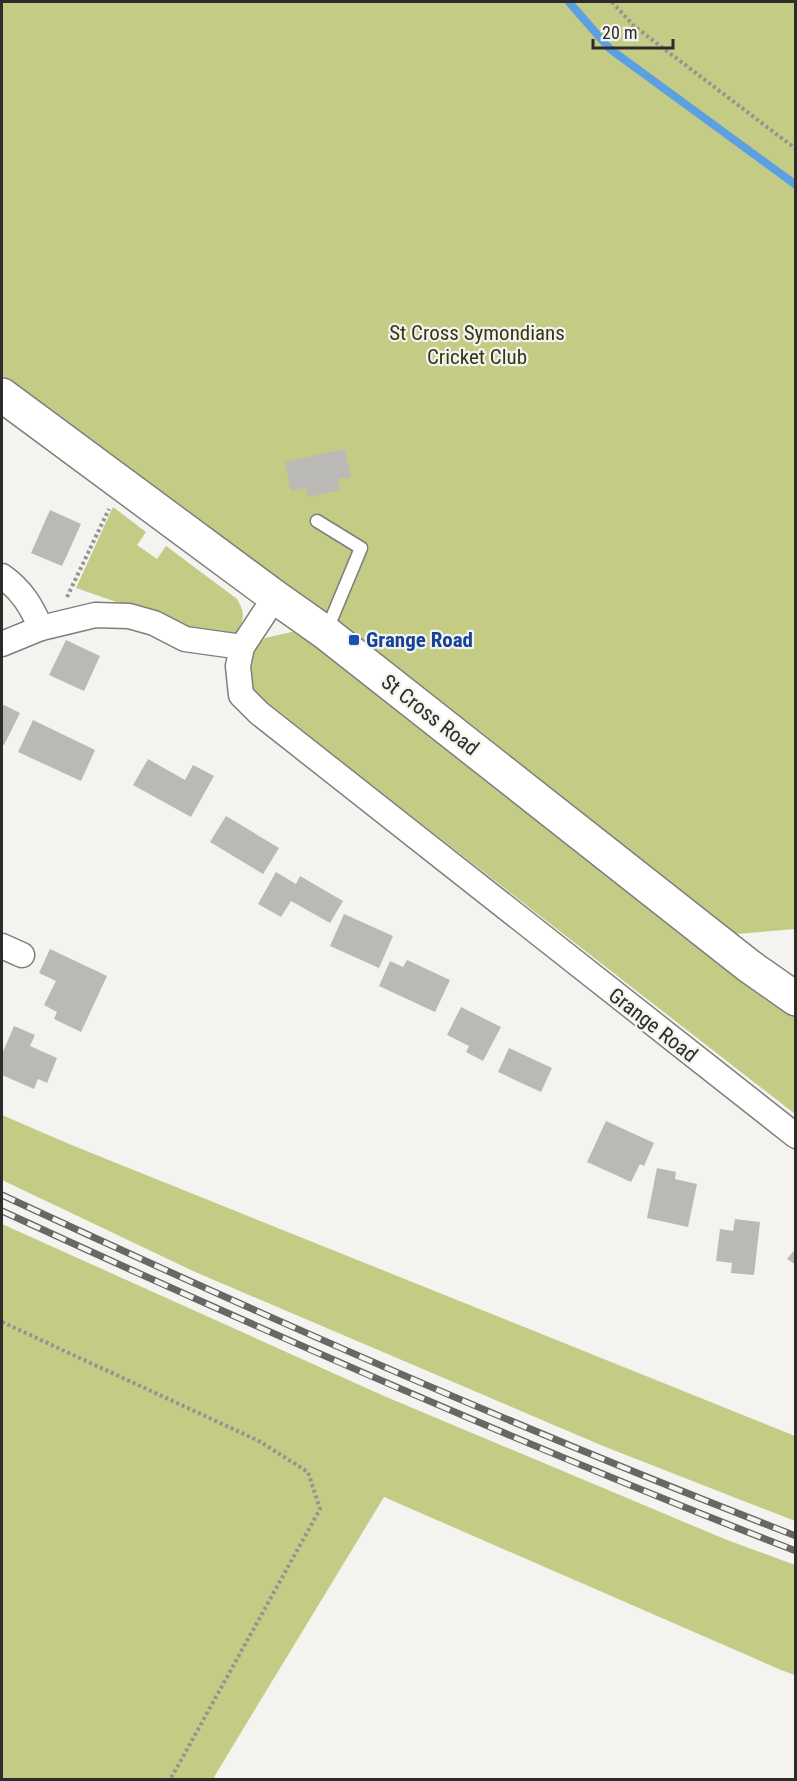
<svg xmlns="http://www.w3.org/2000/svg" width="797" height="1781" font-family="'Roboto Condensed',sans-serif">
<rect width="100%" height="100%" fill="#f3f3ef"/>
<g fill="#c3cb85">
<path d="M 2,2 L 795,2 L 795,929 L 736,934 L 2,376 Z"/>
<path d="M 113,507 L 146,532 L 137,545 L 157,559 L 166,546 L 237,599 C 247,616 243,621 234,636 L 218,637 L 76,588 Z"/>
<path d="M 296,631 L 795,1014 L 795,1114 L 261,699 L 251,686 L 248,671 L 251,653 L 265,638 Z"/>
<path d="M 2,1115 L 69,1144 L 795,1436 L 795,1521 L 603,1446 L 193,1271 L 2,1180 Z"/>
<path d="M 2,1224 L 384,1396 L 727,1540 L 795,1565 L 795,1675 L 781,1670 L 384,1497 L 214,1777 L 218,1779 L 2,1779 Z"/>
</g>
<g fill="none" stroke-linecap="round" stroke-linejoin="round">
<path stroke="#5ca0e2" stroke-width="8" d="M 569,2 L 610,49 L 796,185"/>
</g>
<g fill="#bab9b6">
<path d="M 345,449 L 351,477 L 338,479 L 340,490 L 308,497 L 306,487 L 291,491 L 285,462 Z"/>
<path d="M 50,510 L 81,524 L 62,566 L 31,553 Z"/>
<path d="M 66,640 L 100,656 L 84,691 L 49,675 Z"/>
<path d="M 2,704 L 20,713 L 4,745 L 2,744 Z"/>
<path d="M 33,720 L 95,750 L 81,781 L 18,752 Z"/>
<path d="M 148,759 L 185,780 L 193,765 L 214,776 L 191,817 L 133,785 Z"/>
<path d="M 226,816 L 279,848 L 263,874 L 210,842 Z"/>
<path d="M 276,872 L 296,884 L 300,876 L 343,901 L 330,923 L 291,901 L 281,917 L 258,904 Z"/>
<path d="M 344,914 L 393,936 L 379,968 L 330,946 Z"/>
<path d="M 50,949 L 107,976 L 81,1032 L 54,1019 L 57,1012 L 44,1005 L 56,981 L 39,973 Z"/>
<path d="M 407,960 L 450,980 L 435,1012 L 379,986 L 390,961 L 403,967 Z"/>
<path d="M 461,1007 L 501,1027 L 483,1061 L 466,1052 L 469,1046 L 447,1035 Z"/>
<path d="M 14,1026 L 35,1035 L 30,1046 L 57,1058 L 47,1083 L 38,1079 L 34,1089 L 2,1075 L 2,1054 Z"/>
<path d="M 509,1048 L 552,1068 L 541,1092 L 498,1072 Z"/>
<path d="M 606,1121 L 654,1143 L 644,1166 L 640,1164 L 631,1182 L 587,1162 Z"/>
<path d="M 657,1168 L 676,1172 L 675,1179 L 697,1184 L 688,1227 L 647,1218 Z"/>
<path d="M 735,1219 L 760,1222 L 754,1275 L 731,1273 L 732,1263 L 716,1261 L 720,1229 L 733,1231 Z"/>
<path d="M 796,1248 L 796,1265 L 787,1259 Z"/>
</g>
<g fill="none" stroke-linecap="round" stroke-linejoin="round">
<g stroke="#7f7f7b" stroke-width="15">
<path id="lane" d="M 317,521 L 361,548 L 326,632"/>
</g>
<g stroke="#7f7f7b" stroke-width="27">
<g id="street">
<path d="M 2,576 C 22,590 31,606 41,628"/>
<path d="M 275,597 L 242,647 L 238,666 L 241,695 L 259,713 L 796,1136"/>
<path d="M 2,644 L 41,628 L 95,615 L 129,616 L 154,623 L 185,639 L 242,647"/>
<path d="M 2,946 L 22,955"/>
</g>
</g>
<g stroke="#7f7f7b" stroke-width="36">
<path id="secondary" d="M 2,395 L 275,597 L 326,633 L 749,966 L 796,999"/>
</g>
<g stroke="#949491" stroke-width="4" stroke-dasharray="3 3" stroke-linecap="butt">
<path d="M 612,2 L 634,26 L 796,149"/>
<path d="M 67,597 L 109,509"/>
<path d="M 2,1322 L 259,1441 L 308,1472 L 320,1509 L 170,1780"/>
</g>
<use href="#lane" stroke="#fff" stroke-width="12"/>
<use href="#street" stroke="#fff" stroke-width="24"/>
<use href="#secondary" stroke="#fff" stroke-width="33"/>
<g stroke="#676765" stroke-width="7">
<g id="rail">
<path d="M 2,1195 C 262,1316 527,1432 796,1536"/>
<path d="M 2,1211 C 263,1331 527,1447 796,1551"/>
</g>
</g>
<use href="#rail" stroke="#f3f3ef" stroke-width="4.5" stroke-dasharray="14" stroke-linecap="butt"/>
</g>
<rect fill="#1a4fb4" stroke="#f3f3ef" stroke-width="2" x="348" y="634" width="12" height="12" rx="3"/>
<g text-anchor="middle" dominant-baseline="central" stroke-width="4.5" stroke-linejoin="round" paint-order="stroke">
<g font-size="21" fill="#34370f" stroke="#f3f3ef">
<text x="477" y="333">St Cross Symondians<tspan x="477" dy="24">Cricket Club</tspan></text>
</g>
<g font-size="21" font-weight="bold" fill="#164399" stroke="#f3f3ef" text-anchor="start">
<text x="366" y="640">Grange Road</text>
</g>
<g font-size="21" fill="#2d2c2b" stroke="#f3f3ef">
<text transform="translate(430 715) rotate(38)">St Cross Road</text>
<text transform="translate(653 1025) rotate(38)">Grange Road</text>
</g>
</g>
<rect width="797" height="1781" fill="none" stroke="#2d2c2b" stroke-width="6"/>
<path d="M593 39v9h80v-9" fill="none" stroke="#2d2c2b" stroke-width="3"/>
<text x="602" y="39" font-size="18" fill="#2d2c2b" stroke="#f3f3ef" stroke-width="4.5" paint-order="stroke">20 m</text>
</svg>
